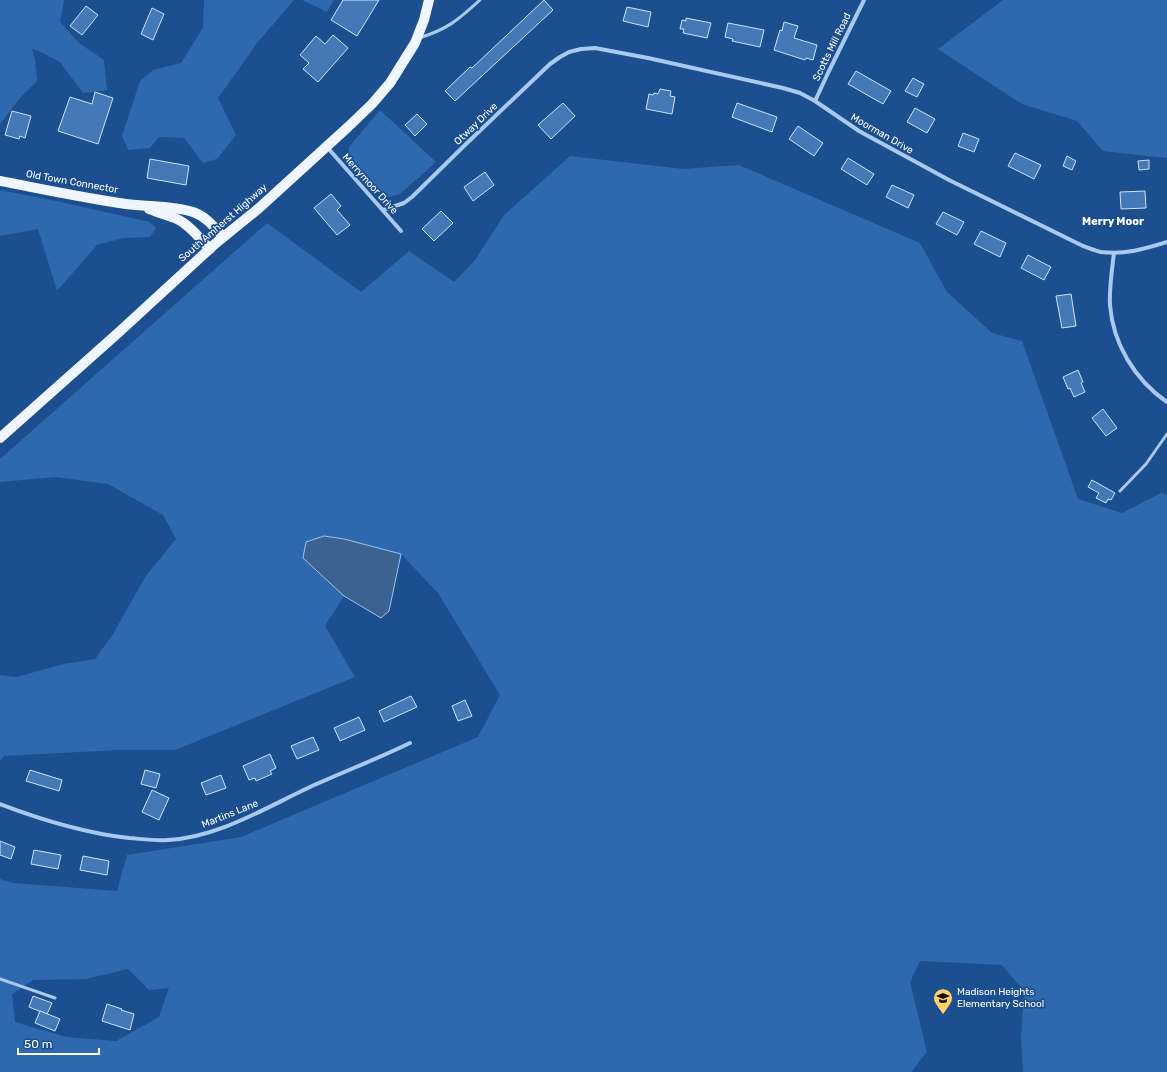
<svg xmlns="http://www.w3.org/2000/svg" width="1167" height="1072" font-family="Rubik,sans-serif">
<rect width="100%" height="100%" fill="#1b4f8f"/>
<g fill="#2e69ad" fill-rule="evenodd">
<path d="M 0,0 L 64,0 L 60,22 L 79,43 L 104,60 L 107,90 L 83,93 L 60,62 L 37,50 L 32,49 L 35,59 L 37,81 L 20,98 L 0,124 Z"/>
<path d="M 204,0 L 294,0 L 258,42 L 218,98 L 236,135 L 217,159 L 203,163 L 184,138 L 159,137 L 150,148 L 128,150 L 122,136 L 140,81 L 153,70 L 181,63 L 203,28 Z"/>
<path d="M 302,0 L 334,0 L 327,12 Z"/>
<path d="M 1003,0 L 1167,0 L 1167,158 L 1103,151 L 1077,121 L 1022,104 L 938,49 Z"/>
<path d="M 380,110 L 436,162 L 400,194 L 389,197 L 374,191 L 348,156 L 349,147 Z"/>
<path d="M 570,156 L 683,169 L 739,165 L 920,243 L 947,292 L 992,333 L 1022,341 L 1078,499 L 1122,513 L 1161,493 L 1167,495 L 1167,1072 L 1023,1072 L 1021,1037 L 1024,991 L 1002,965 L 920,961 L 910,982 L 927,1052 L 911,1072 L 0,1072 L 0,879 L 13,883 L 117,891 L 127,855 L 241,837 L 478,737 L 500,695 L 438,593 L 401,554 L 344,539 L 303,558 L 344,596 L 325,626 L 355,677 L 175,750 L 118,750 L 4,756 L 0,761 L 0,675 L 16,677 L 64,664 L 95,659 L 113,634 L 145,577 L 176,539 L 163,515 L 108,484 L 55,477 L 0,482 L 0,459 L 267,223 L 361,292 L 409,251 L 454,282 L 475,260 L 504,215 ZM 128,969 L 149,990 L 169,988 L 159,1017 L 116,1041 L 66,1037 L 15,1022 L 12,994 L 33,980 L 86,979 Z"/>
<path d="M 0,190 L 56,201 L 150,222 L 156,228 L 150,237 L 123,238 L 97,245 L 57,291 L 38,229 L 0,236 Z"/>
</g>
<path fill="#3c6290" stroke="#9cc4f0" d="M 324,536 L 344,539 L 401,554 L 389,611 L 381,618 L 344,596 L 303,558 L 306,542 Z"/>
<g fill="#4478b7" stroke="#cfe3fa">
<path d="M 343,0 L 379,0 L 357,36 L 331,20 Z"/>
<path d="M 544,0 L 553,10 L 455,101 L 445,91 L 470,67 L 472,68 Z"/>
<path d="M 86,6 L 98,15 L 82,35 L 70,26 Z"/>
<path d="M 627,7 L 651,12 L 648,27 L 623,21 Z"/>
<path d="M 152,8 L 164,14 L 153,40 L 141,34 Z"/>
<path d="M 686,18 L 711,23 L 707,38 L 683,33 L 684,29 L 680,29 L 682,20 L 686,21 Z"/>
<path d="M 784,22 L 798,26 L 794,38 L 817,45 L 813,60 L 806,58 L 805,60 L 774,50 L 780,30 L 782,31 Z"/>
<path d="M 728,23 L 764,30 L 760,47 L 732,41 L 733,39 L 725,37 Z"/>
<path d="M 333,35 L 348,48 L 318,82 L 303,69 L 309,63 L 300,55 L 316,36 L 325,44 Z"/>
<path d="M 856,71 L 891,91 L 883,104 L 848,84 Z"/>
<path d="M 913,78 L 924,84 L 917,97 L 905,91 Z"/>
<path d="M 660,89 L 671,91 L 670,96 L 675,97 L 672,114 L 646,109 L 649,94 L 653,95 L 654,93 L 658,94 Z"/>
<path d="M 95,92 L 113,98 L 98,144 L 58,131 L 70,97 L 92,104 Z"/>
<path d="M 563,103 L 575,116 L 551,139 L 538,125 Z"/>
<path d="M 737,103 L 777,117 L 772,132 L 732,117 Z"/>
<path d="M 915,108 L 935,119 L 927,133 L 907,122 Z"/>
<path d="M 12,111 L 31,116 L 25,138 L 20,136 L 19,139 L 5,135 Z"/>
<path d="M 417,114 L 427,124 L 415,136 L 405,125 Z"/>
<path d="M 798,126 L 823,143 L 814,156 L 789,139 Z"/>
<path d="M 963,133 L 979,139 L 974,152 L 958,146 Z"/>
<path d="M 1015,153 L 1041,165 L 1034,179 L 1008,166 Z"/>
<path d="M 1067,156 L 1076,161 L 1072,170 L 1063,166 Z"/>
<path d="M 848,158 L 874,174 L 867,185 L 841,169 Z"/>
<path d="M 150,159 L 189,166 L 186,185 L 147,178 Z"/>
<path d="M 1149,160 L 1149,169 L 1139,170 L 1138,161 Z"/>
<path d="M 485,172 L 494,185 L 473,201 L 464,187 Z"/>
<path d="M 892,185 L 914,195 L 908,208 L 886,197 Z"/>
<path d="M 1145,191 L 1146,208 L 1121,209 L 1120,192 Z"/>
<path d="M 331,194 L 341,206 L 337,210 L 350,225 L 337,235 L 314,208 Z"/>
<path d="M 441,211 L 453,223 L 434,241 L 422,229 Z"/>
<path d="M 943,212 L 964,222 L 957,235 L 936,224 Z"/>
<path d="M 981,231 L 1006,243 L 1000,257 L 974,244 Z"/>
<path d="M 1028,255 L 1051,267 L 1044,280 L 1021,268 Z"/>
<path d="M 1071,294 L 1076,326 L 1062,328 L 1056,296 Z"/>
<path d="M 1078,370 L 1083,382 L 1081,383 L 1085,392 L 1074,397 L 1070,388 L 1068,389 L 1063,377 Z"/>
<path d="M 1103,409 L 1117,428 L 1106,436 L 1092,418 Z"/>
<path d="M 1092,480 L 1115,493 L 1111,500 L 1108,499 L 1106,503 L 1096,498 L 1099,493 L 1088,487 Z"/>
<path d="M 411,696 L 417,707 L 384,722 L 379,711 Z"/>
<path d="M 465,700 L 472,716 L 458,721 L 452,706 Z"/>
<path d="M 359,717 L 365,730 L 340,741 L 334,728 Z"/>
<path d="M 313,737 L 319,750 L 297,759 L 291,746 Z"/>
<path d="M 270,754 L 276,768 L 270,771 L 272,774 L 256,781 L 255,778 L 249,780 L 243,766 Z"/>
<path d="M 30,770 L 62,780 L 59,791 L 26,781 Z"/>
<path d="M 145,770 L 160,774 L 156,788 L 141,784 Z"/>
<path d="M 221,775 L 226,788 L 206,795 L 201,783 Z"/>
<path d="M 152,790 L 169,798 L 159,820 L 142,812 Z"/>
<path d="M 0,841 L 15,847 L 11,859 L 0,855 Z"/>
<path d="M 34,850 L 61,855 L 58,869 L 31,864 Z"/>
<path d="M 83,856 L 109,861 L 107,875 L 80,870 Z"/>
<path d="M 33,996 L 52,1003 L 47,1014 L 29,1007 Z"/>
<path d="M 107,1004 L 122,1009 L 121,1010 L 134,1014 L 130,1030 L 102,1021 Z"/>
<path d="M 40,1011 L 60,1019 L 55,1031 L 35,1023 Z"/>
</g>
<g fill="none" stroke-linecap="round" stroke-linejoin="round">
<g stroke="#a9c9ee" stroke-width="3">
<path d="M 419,38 C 448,29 458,20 480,0"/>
<path d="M 1120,491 L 1146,464 L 1167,434"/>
<path d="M 0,979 L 55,998"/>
</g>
<g stroke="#a9c9ee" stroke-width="4">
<path d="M 815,101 L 828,73 L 864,0"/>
<path d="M 327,147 L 401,231"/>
<path d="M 383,210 L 404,203 L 412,197 L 466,144 L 550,64 L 560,57 L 569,52 L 581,49 L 595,48 L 648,58 L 783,88 L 800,93 L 815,101 L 859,131 L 949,180 L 1083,246 C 1089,248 1095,251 1101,252 C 1124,255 1145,249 1167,242"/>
<path d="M 1114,253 C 1112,270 1109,288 1110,305 C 1113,344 1135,380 1167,402"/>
<path d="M 0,804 C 42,820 85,833 129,838 C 142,839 155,841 168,840 C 219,837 265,808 310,787 C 343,772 377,759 410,743"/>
</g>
<g stroke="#f0f6ff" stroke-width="10">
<path d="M 0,181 C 42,189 84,198 126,204 C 149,207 172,205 193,212 C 207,217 214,227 223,237"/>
<path d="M 149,209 C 158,213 168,215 177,219 C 190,225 200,239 210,249"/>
<path d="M 0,438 L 118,333 L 216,243 L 258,209 L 348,127 L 372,104 L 390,83 L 415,43 L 424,20 L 429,0"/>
</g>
</g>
<defs>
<g id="school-pin" transform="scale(1)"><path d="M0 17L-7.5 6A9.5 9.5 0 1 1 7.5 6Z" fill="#ffd166" stroke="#1b4f8f"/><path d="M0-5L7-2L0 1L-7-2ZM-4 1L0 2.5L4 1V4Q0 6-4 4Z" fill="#111"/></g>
</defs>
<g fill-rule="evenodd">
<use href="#school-pin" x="943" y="998"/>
</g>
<g text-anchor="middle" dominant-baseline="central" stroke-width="3.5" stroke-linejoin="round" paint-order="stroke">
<g font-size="10" fill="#fff" stroke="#1b4f8f">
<text transform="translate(832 47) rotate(-64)">Scotts Mill Road</text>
<text transform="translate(476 124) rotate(-44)">Otway Drive</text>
<text transform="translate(882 134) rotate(30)">Moorman Drive</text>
<text transform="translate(72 182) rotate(10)">Old Town Connector</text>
<text transform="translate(370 184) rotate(48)">Merrymoor Drive</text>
<text transform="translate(223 223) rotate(-41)">South Amherst Highway</text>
<text transform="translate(230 814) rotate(-22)">Martins Lane</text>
</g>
<g font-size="10" fill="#fff" stroke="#1b4f8f" text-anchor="start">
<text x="957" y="992">Madison Heights<tspan x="957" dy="12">Elementary School</tspan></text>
</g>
<g font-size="11" font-weight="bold" fill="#fff" stroke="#1b4f8f">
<text x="1113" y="221">Merry Moor</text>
</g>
</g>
<path d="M18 1048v6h81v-6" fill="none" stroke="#ffffff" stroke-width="2"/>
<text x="24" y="1048" font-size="12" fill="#ffffff" stroke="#1b4f8f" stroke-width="3" paint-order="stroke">50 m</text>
</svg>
